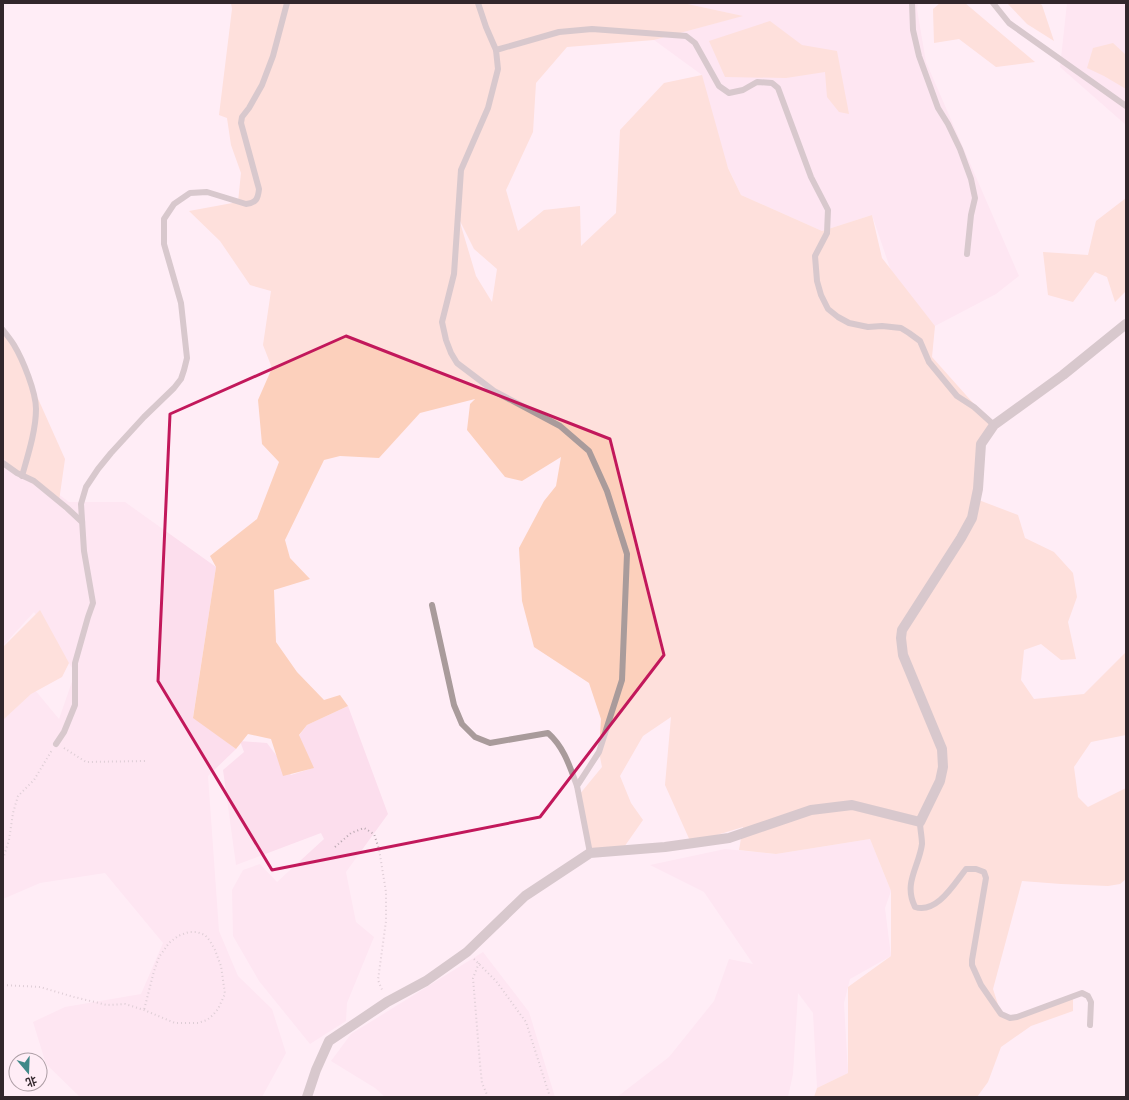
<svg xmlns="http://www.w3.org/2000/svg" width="1129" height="1100" font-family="Mulish,'Noto Sans SC',sans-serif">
<rect width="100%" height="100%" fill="#ffedf6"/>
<g fill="#fcdeed">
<path d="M 683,3 L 918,3 L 917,9 L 926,62 L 1019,276 L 996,294 L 935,326 L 892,274 L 872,215 L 822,231 L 741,195 L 702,112 L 702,75 L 654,40 L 742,16 Z"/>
<path d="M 1067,3 L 1126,3 L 1126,125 L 1060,67 Z"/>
<path d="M 3,452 L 11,459 L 69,502 L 125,502 L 216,567 L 193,717 L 236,749 L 208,776 L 219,931 L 238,976 L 272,1009 L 286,1053 L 262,1097 L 80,1097 L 46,1064 L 33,1022 L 65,1007 L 141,994 L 163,943 L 105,873 L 40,883 L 3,899 L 3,720 L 35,690 L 59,719 L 75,673 L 57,643 L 34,612 L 3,646 Z"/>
<path d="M 348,706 L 388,814 L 346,872 L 356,922 L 374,937 L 347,1003 L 346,1021 L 310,1044 L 259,981 L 233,936 L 232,890 L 243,870 L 260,864 L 277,882 L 324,839 L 321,833 L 236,865 L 223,770 L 244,752 L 240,741 L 267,743 L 291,775 L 313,768 L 295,741 L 307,725 Z"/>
<path d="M 870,839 L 891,891 L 885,908 L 891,956 L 850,979 L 844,1003 L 848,1073 L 817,1088 L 813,1013 L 798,993 L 793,1074 L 788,1097 L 617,1097 L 669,1057 L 714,1001 L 729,959 L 753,964 L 704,892 L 650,865 L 725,849 L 776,854 Z"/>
<path d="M 483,952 L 529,1012 L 555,1097 L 385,1097 L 375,1088 L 331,1061 L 351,1034 Z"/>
</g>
<g fill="#fcd0bc" fill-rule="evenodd">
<path d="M 231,3 L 683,3 L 743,16 L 654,40 L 567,47 L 536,83 L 533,132 L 506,190 L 518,231 L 544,210 L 580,206 L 581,246 L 616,213 L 620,130 L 664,83 L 702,75 L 728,168 L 741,195 L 822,231 L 872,215 L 882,258 L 935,326 L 932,357 L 990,422 L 981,453 L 976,499 L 1018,515 L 1025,538 L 1054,552 L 1073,573 L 1077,597 L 1068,622 L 1076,659 L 1061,660 L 1041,644 L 1024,650 L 1021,680 L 1034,699 L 1084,694 L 1126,652 L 1126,735 L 1091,742 L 1074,767 L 1078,797 L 1088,807 L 1126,788 L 1126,879 L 1120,884 L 1108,886 L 1061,884 L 1022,881 L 993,989 L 1001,1014 L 1017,1017 L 1073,996 L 1073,1011 L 1031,1026 L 1001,1047 L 988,1082 L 977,1097 L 814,1097 L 817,1088 L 848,1073 L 848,987 L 891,956 L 891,891 L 870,839 L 776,854 L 739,850 L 743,827 L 691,843 L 665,785 L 671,717 L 643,736 L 620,776 L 631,803 L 643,820 L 622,850 L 590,853 L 579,795 L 602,767 L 599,752 L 601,719 L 589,683 L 534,647 L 522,601 L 519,548 L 544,501 L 556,486 L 561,457 L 522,481 L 505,477 L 467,430 L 470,404 L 475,399 L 420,413 L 379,458 L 340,456 L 324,460 L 285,540 L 290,558 L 310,579 L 274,590 L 276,642 L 297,672 L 324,700 L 340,695 L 348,706 L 307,725 L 299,735 L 314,768 L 283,776 L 271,739 L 248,734 L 236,749 L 193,718 L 216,567 L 210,556 L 257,519 L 279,462 L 262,444 L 258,400 L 272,368 L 263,345 L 271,291 L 250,285 L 220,241 L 189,211 L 238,202 L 241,173 L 231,145 L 227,118 L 219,115 L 232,9 ZM 459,219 L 474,249 L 497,269 L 492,302 L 476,276 Z"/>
<path d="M 940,3 L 965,3 L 1035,62 L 996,67 L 959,39 L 934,43 L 933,9 Z"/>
<path d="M 1007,3 L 1038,3 L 1042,5 L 1054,41 L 1027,24 Z"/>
<path d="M 770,21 L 802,45 L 837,51 L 849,114 L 839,112 L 827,97 L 825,72 L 786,78 L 725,77 L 709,41 Z"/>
<path d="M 1113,43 L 1126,55 L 1126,89 L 1104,76 L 1087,68 L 1093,48 Z"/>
<path d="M 1126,198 L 1126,291 L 1115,302 L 1107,277 L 1095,272 L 1073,302 L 1048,295 L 1043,252 L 1088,255 L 1096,221 Z"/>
<path d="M 3,331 L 14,345 L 65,459 L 59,501 L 17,473 L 3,458 Z"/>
<path d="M 40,610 L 69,663 L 62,677 L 31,694 L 3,720 L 3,647 Z"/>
</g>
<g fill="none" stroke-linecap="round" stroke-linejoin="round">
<g stroke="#b7a7af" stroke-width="2" stroke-dasharray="1 3" stroke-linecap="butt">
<path d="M 64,748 L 86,762 L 147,761"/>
<path d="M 335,847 L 351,833 L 364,828 L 374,834 L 379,849 L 386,892 L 386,921 L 378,980 L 383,992"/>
<path d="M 3,859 L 9,840 L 13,813 L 18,796 L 34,780 L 52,750"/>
<path d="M 474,959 L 496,981 L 526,1022 L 550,1097"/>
<path d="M 479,963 L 473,978 L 480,1064 L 482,1083 L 488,1097"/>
<path d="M 3,985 L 40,987 L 74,997 L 107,1005 L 125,1004 L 144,1010 L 175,1023 L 198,1023 L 207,1020 L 213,1015 L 218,1009 L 225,994 L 221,966 L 215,950 L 210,941 L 205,935 L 197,932 L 189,932 L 178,936 L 169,943 L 159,957 L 154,971 L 144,1010"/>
</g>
<g stroke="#a99b9b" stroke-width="6">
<path d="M 478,3 L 486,27 L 496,50"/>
<path d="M 912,3 L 913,30 L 919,56 L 938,108 L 948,124 L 960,149 L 971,179 L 975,198 L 971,215 L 967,254"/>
<path d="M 993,3 L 1009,23 L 1126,106"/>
<path d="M 3,330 C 7,335 11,340 14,345 C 23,360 36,392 36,409 C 36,430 28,455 22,476"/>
<path d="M 3,463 L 17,473 L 34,481 L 67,508 L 82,522"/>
<path d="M 432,605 L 454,705 L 462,724 L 475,737 L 490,743 L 548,733 C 564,747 570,767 577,786"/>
<path d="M 56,744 L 64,732 L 75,705 L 75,663 L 88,617 L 93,603 L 84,551 L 81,504 L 86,487 L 98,469 L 111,453 L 144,417 L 174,388 L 181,379 L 184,370 L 187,358 L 181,303 L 164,244 L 164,219 L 174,204 L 190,193 L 207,192 L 246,204 C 256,203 258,199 259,189 L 241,123 L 242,117 L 249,108 L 262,85 L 273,56 L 287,3"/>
<path d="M 920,822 C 920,829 922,837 922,844 C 919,867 903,883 915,907 C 937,914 954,884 966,869 L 976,869 L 984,872 L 986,878 L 972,960 L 972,965 L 981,985 L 1001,1014 L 1010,1018 L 1017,1017 L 1082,993 L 1088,996 L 1091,1002 L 1090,1025"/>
<path d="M 590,853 L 577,786 L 599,752 L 622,680 L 627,554 L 607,491 L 589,451 L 560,426 L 494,391 L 457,363 L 451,353 L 446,340 L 442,322 L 454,274 L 461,170 L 488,108 L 498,69 L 496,50 L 559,32 L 592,29 L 686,36 L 695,43 L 719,86 L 729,93 L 743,90 L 757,82 L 772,83 L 778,88 L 811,177 L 828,210 L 827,233 L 815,256 L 817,281 L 821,295 L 828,309 L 838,317 L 849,323 L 868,327 L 882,326 L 901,328 L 909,333 L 920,341 L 929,362 L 957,396 L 974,407 L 994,425"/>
</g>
<path stroke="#a99b9b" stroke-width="10" d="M 307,1097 L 316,1070 L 329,1041 L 387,1002 L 426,981 L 467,952 L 525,896 L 590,853 L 665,847 L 729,838 L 811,810 L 852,805 L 920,822 L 940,781 L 943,767 L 942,749 L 903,655 L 901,638 L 902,630 L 961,538 L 972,518 L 978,489 L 981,444 L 994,425 L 1063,375 L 1126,324"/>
</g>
<path d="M0 0H1129V1100H0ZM 346,336 L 610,439 L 664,655 L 540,817 L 272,870 L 158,681 L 170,414 Z" fill="#ffedf6" fill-opacity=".55" fill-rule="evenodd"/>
<path fill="none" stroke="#c2185b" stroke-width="3" stroke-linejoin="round" d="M 346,336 L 610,439 L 664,655 L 540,817 L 272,870 L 158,681 L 170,414 Z"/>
<rect width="1129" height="1100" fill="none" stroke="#32272c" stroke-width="8"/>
<g transform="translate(28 1072) rotate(161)"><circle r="19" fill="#ffedf6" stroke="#ad9ea5"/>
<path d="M0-3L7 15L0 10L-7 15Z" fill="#418989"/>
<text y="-6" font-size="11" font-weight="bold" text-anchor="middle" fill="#32272c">北</text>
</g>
</svg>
